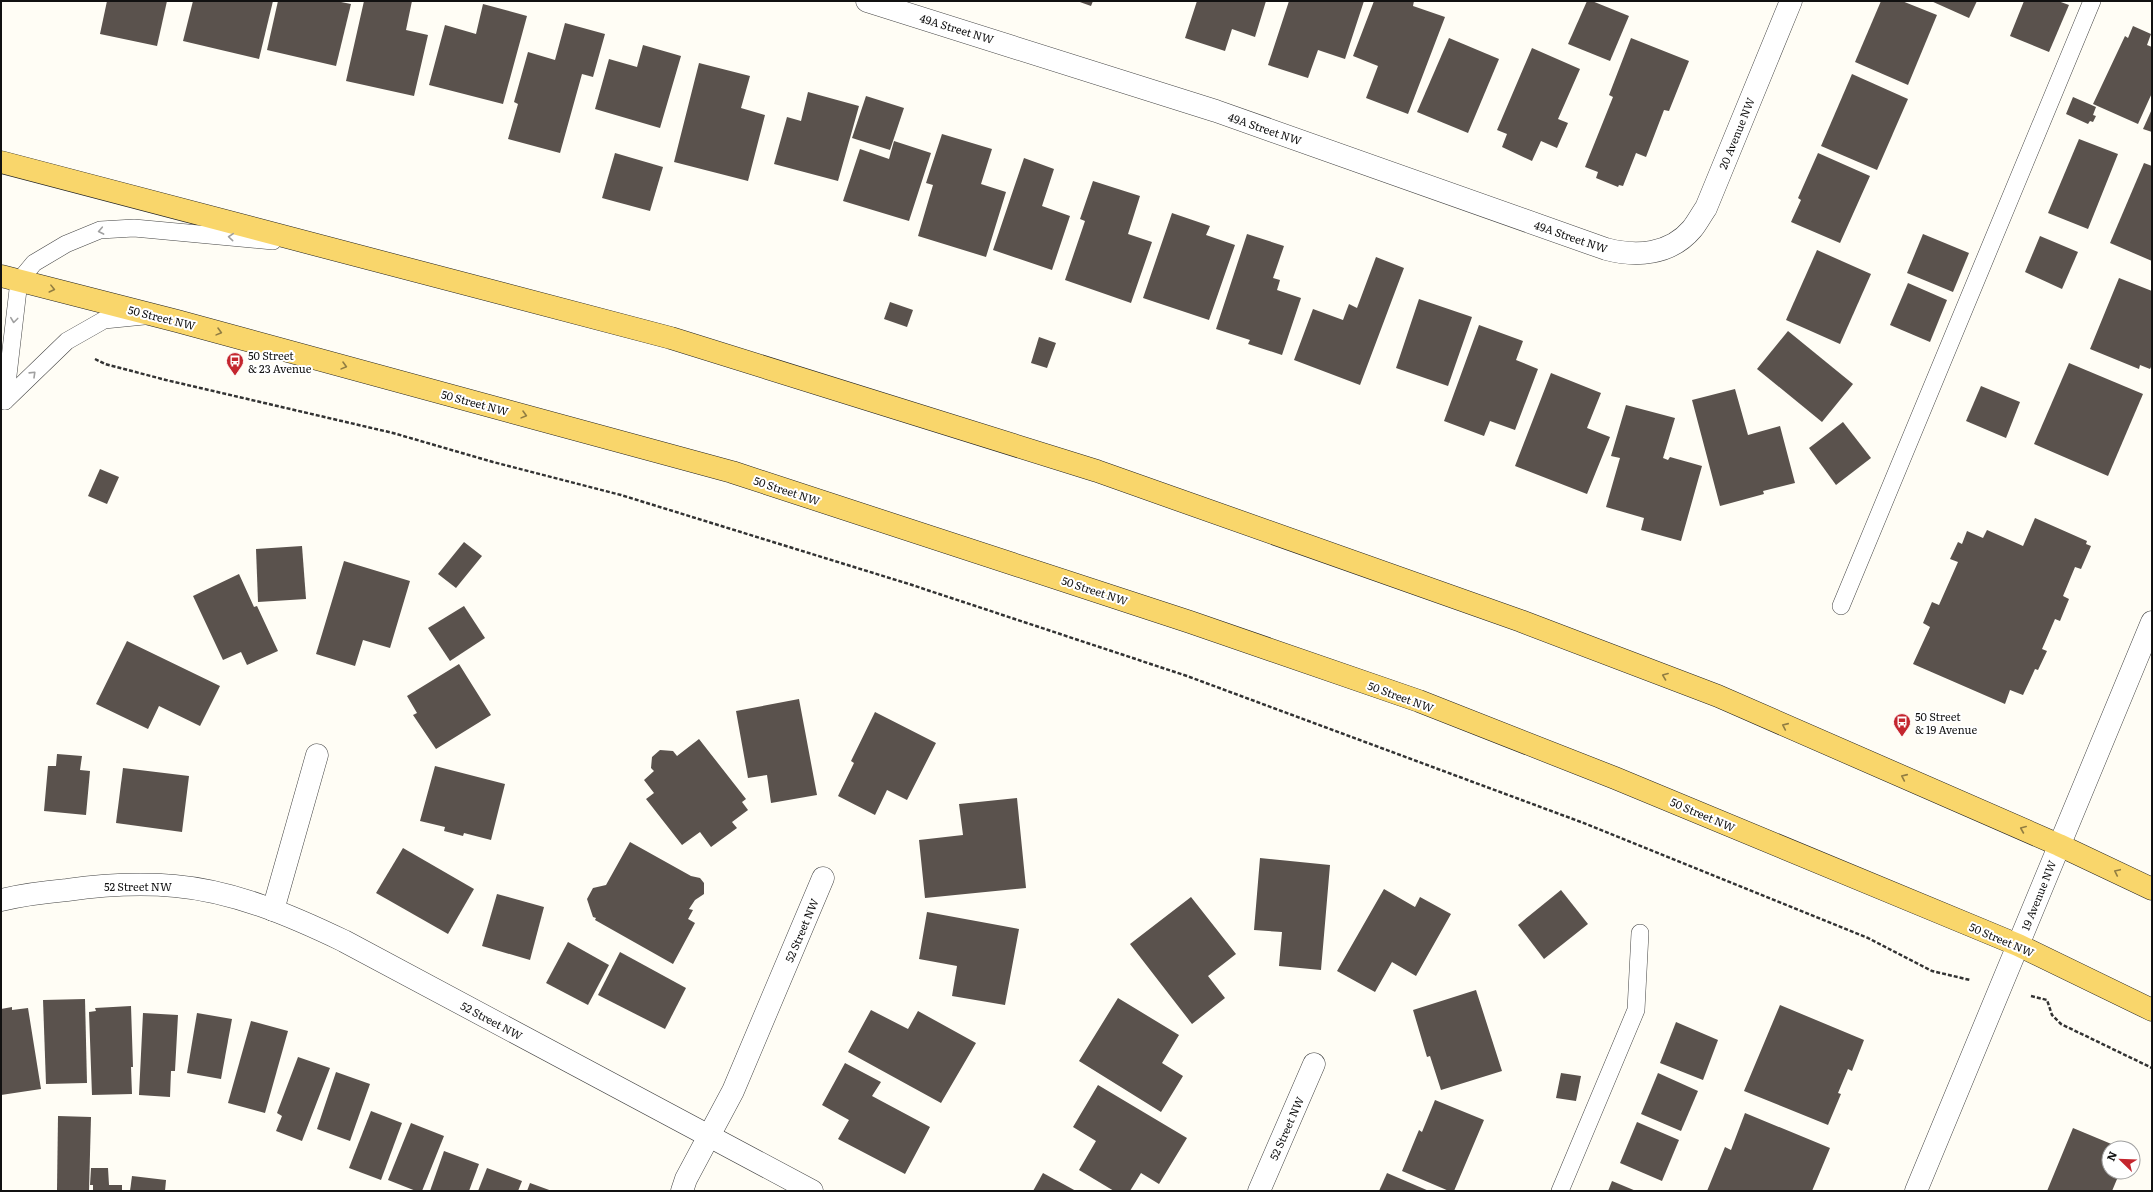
<svg xmlns="http://www.w3.org/2000/svg" width="2153" height="1192" font-family="Literata,serif">
<rect width="100%" height="100%" fill="#fffdf5"/>
<g fill="#5a524d">
<path d="M 107,1 L 167,1 L 157,46 L 100,34 Z"/>
<path d="M 193,1 L 273,1 L 259,59 L 183,41 Z"/>
<path d="M 278,1 L 336,1 L 351,4 L 336,66 L 267,50 Z"/>
<path d="M 364,1 L 412,1 L 406,30 L 428,35 L 414,96 L 346,81 Z"/>
<path d="M 1077,1 L 1093,1 L 1091,6 Z"/>
<path d="M 1197,1 L 1266,1 L 1255,37 L 1232,29 L 1225,51 L 1185,38 Z"/>
<path d="M 1289,1 L 1364,1 L 1345,59 L 1318,50 L 1308,78 L 1268,65 Z"/>
<path d="M 1374,1 L 1414,1 L 1413,6 L 1445,17 L 1408,114 L 1366,98 L 1378,66 L 1353,56 Z"/>
<path d="M 1587,1 L 1592,1 L 1629,16 L 1610,61 L 1568,44 Z"/>
<path d="M 1881,1 L 1902,1 L 1937,15 L 1908,85 L 1855,62 Z"/>
<path d="M 1931,1 L 1977,1 L 1969,18 Z"/>
<path d="M 2024,1 L 2058,1 L 2069,5 L 2049,52 L 2010,36 Z"/>
<path d="M 483,4 L 527,16 L 503,104 L 429,85 L 445,25 L 476,34 Z"/>
<path d="M 565,23 L 605,34 L 593,77 L 582,74 L 560,153 L 508,139 L 518,104 L 514,102 L 528,52 L 555,60 Z"/>
<path d="M 2133,26 L 2151,34 L 2147,45 L 2152,47 L 2152,93 L 2138,124 L 2093,104 L 2125,36 L 2128,38 Z"/>
<path d="M 1449,38 L 1499,59 L 1468,133 L 1417,112 Z"/>
<path d="M 1631,38 L 1689,61 L 1669,111 L 1664,110 L 1646,157 L 1636,153 L 1623,186 L 1619,185 L 1618,187 L 1596,178 L 1598,172 L 1585,167 L 1613,97 L 1609,95 Z"/>
<path d="M 643,45 L 681,56 L 660,128 L 595,109 L 609,59 L 637,67 Z"/>
<path d="M 1532,48 L 1580,69 L 1558,119 L 1568,123 L 1557,148 L 1541,141 L 1532,161 L 1502,147 L 1507,134 L 1497,130 Z"/>
<path d="M 699,63 L 750,76 L 741,108 L 765,115 L 748,181 L 674,162 Z"/>
<path d="M 1852,74 L 1908,99 L 1877,170 L 1821,146 Z"/>
<path d="M 808,92 L 859,106 L 838,181 L 774,164 L 787,117 L 801,121 Z"/>
<path d="M 866,96 L 904,108 L 890,150 L 852,138 Z"/>
<path d="M 2073,97 L 2096,107 L 2093,115 L 2096,116 L 2093,122 L 2090,121 L 2088,124 L 2066,114 Z"/>
<path d="M 2152,109 L 2152,132 L 2143,129 Z"/>
<path d="M 942,134 L 992,149 L 981,184 L 1006,192 L 986,257 L 918,236 L 933,185 L 926,183 Z"/>
<path d="M 2079,139 L 2118,154 L 2088,229 L 2048,213 Z"/>
<path d="M 894,141 L 931,153 L 909,221 L 843,201 L 860,149 L 889,159 Z"/>
<path d="M 615,153 L 663,167 L 650,211 L 602,198 Z"/>
<path d="M 1818,153 L 1870,176 L 1840,243 L 1791,222 L 1801,200 L 1798,198 Z"/>
<path d="M 1024,158 L 1054,169 L 1042,206 L 1070,216 L 1052,270 L 993,250 Z"/>
<path d="M 2144,163 L 2152,166 L 2152,261 L 2110,243 Z"/>
<path d="M 1093,181 L 1140,196 L 1128,234 L 1152,242 L 1131,303 L 1065,280 L 1085,221 L 1080,219 Z"/>
<path d="M 1172,213 L 1210,226 L 1206,235 L 1235,245 L 1209,320 L 1143,298 Z"/>
<path d="M 1247,234 L 1284,246 L 1273,278 L 1280,280 L 1277,290 L 1301,298 L 1282,355 L 1248,344 L 1250,340 L 1216,329 Z"/>
<path d="M 1923,234 L 1969,253 L 1953,292 L 1907,273 Z"/>
<path d="M 2040,236 L 2078,252 L 2062,289 L 2025,272 Z"/>
<path d="M 1817,250 L 1871,274 L 1840,344 L 1786,320 Z"/>
<path d="M 1376,257 L 1404,268 L 1360,385 L 1294,360 L 1313,309 L 1343,320 L 1349,304 L 1357,308 Z"/>
<path d="M 2119,278 L 2152,291 L 2152,365 L 2150,369 L 2140,365 L 2139,369 L 2090,349 Z"/>
<path d="M 1908,283 L 1947,300 L 1930,342 L 1890,325 Z"/>
<path d="M 1419,299 L 1472,317 L 1448,386 L 1396,368 Z"/>
<path d="M 890,302 L 913,310 L 907,327 L 884,319 Z"/>
<path d="M 1479,325 L 1523,341 L 1516,360 L 1538,369 L 1515,430 L 1490,421 L 1484,436 L 1444,421 Z"/>
<path d="M 1788,331 L 1853,384 L 1822,422 L 1757,369 Z"/>
<path d="M 1039,337 L 1056,343 L 1047,368 L 1031,363 Z"/>
<path d="M 2069,363 L 2143,394 L 2108,476 L 2034,444 Z"/>
<path d="M 1551,373 L 1601,393 L 1587,428 L 1610,437 L 1587,494 L 1515,466 Z"/>
<path d="M 1981,386 L 2020,402 L 2006,438 L 1966,421 Z"/>
<path d="M 1735,389 L 1748,435 L 1780,426 L 1795,483 L 1763,491 L 1764,494 L 1720,506 L 1692,400 Z"/>
<path d="M 1626,405 L 1675,418 L 1663,458 L 1668,460 L 1670,457 L 1702,466 L 1681,541 L 1641,530 L 1644,518 L 1606,507 L 1620,458 L 1611,456 Z"/>
<path d="M 1843,422 L 1871,458 L 1836,485 L 1809,448 Z"/>
<path d="M 100,469 L 119,477 L 107,504 L 88,496 Z"/>
<path d="M 2035,518 L 2087,541 L 2086,544 L 2091,546 L 2081,569 L 2075,567 L 2063,596 L 2069,599 L 2060,621 L 2055,619 L 2042,649 L 2047,651 L 2038,670 L 2035,669 L 2023,695 L 2010,690 L 2005,704 L 1913,664 L 1930,627 L 1923,623 L 1932,602 L 1939,605 L 1958,562 L 1950,559 L 1958,542 L 1962,544 L 1967,531 L 1983,538 L 1987,530 L 2023,546 Z"/>
<path d="M 464,542 L 482,556 L 456,588 L 438,574 Z"/>
<path d="M 302,546 L 306,599 L 258,602 L 256,549 Z"/>
<path d="M 344,561 L 410,581 L 390,648 L 363,640 L 355,666 L 316,654 Z"/>
<path d="M 239,574 L 254,607 L 257,606 L 278,651 L 247,665 L 241,652 L 223,660 L 193,596 Z"/>
<path d="M 464,606 L 485,638 L 450,661 L 428,628 Z"/>
<path d="M 127,641 L 220,686 L 200,726 L 159,706 L 148,729 L 96,704 Z"/>
<path d="M 459,664 L 491,715 L 436,749 L 413,715 L 417,713 L 407,696 Z"/>
<path d="M 799,699 L 817,795 L 771,803 L 767,775 L 748,778 L 736,711 Z"/>
<path d="M 875,712 L 936,743 L 907,800 L 887,790 L 875,815 L 838,796 L 854,763 L 851,761 Z"/>
<path d="M 699,739 L 746,799 L 742,802 L 748,810 L 732,822 L 737,828 L 711,847 L 700,832 L 682,845 L 646,799 L 654,793 L 644,780 L 654,771 L 651,768 L 652,757 L 660,750 L 673,751 L 677,756 Z"/>
<path d="M 57,754 L 82,756 L 80,770 L 90,771 L 86,815 L 44,811 L 48,766 L 56,766 Z"/>
<path d="M 435,766 L 505,784 L 491,840 L 464,833 L 463,836 L 444,831 L 445,827 L 420,821 Z"/>
<path d="M 123,768 L 189,776 L 182,832 L 116,823 Z"/>
<path d="M 1017,798 L 1026,888 L 925,898 L 919,840 L 963,835 L 959,804 Z"/>
<path d="M 630,842 L 691,876 L 700,878 L 704,883 L 704,894 L 695,900 L 689,909 L 693,910 L 688,919 L 695,923 L 673,964 L 595,920 L 596,918 L 593,917 L 587,899 L 593,888 L 606,885 Z"/>
<path d="M 403,848 L 474,889 L 448,934 L 376,893 Z"/>
<path d="M 1260,858 L 1330,865 L 1321,970 L 1279,966 L 1282,932 L 1254,930 Z"/>
<path d="M 1384,889 L 1415,907 L 1420,897 L 1451,914 L 1416,976 L 1392,962 L 1375,992 L 1337,971 Z"/>
<path d="M 1561,890 L 1588,924 L 1544,959 L 1518,925 Z"/>
<path d="M 497,894 L 544,907 L 530,960 L 482,946 Z"/>
<path d="M 1191,897 L 1236,954 L 1208,976 L 1225,998 L 1192,1024 L 1130,944 Z"/>
<path d="M 927,912 L 1019,929 L 1005,1005 L 952,996 L 957,966 L 919,959 Z"/>
<path d="M 568,942 L 609,965 L 588,1005 L 546,983 Z"/>
<path d="M 620,952 L 686,988 L 665,1029 L 598,995 Z"/>
<path d="M 1476,990 L 1502,1071 L 1441,1090 L 1430,1056 L 1427,1057 L 1413,1010 Z"/>
<path d="M 1118,998 L 1179,1035 L 1162,1063 L 1183,1076 L 1161,1112 L 1079,1061 Z"/>
<path d="M 85,999 L 87,1083 L 46,1084 L 43,1000 Z"/>
<path d="M 1780,1005 L 1864,1040 L 1852,1071 L 1848,1069 L 1838,1093 L 1841,1094 L 1828,1125 L 1744,1091 Z"/>
<path d="M 131,1006 L 133,1067 L 131,1067 L 132,1094 L 92,1095 L 89,1012 L 96,1011 L 95,1008 Z"/>
<path d="M 12,1007 L 12,1010 L 28,1008 L 41,1089 L 1,1095 L 1,1009 Z"/>
<path d="M 871,1010 L 908,1029 L 918,1011 L 976,1043 L 941,1103 L 848,1052 Z"/>
<path d="M 143,1013 L 178,1015 L 175,1071 L 171,1071 L 170,1097 L 139,1095 Z"/>
<path d="M 197,1013 L 232,1019 L 221,1079 L 187,1073 Z"/>
<path d="M 251,1021 L 288,1031 L 265,1113 L 228,1103 Z"/>
<path d="M 1676,1022 L 1718,1040 L 1703,1080 L 1660,1063 Z"/>
<path d="M 298,1057 L 330,1068 L 302,1141 L 276,1131 L 282,1116 L 277,1113 Z"/>
<path d="M 845,1063 L 881,1082 L 872,1096 L 930,1127 L 905,1174 L 838,1139 L 849,1120 L 822,1105 Z"/>
<path d="M 336,1072 L 370,1084 L 350,1141 L 317,1129 Z"/>
<path d="M 1561,1073 L 1581,1076 L 1576,1101 L 1556,1098 Z"/>
<path d="M 1658,1073 L 1698,1091 L 1681,1131 L 1641,1114 Z"/>
<path d="M 1098,1085 L 1187,1138 L 1159,1184 L 1141,1173 L 1130,1191 L 1114,1191 L 1079,1170 L 1096,1141 L 1073,1127 Z"/>
<path d="M 1435,1100 L 1484,1120 L 1454,1191 L 1449,1191 L 1402,1171 L 1419,1130 L 1422,1132 Z"/>
<path d="M 371,1111 L 402,1123 L 381,1180 L 349,1168 Z"/>
<path d="M 1745,1113 L 1830,1148 L 1812,1191 L 1707,1191 L 1725,1147 L 1731,1150 Z"/>
<path d="M 58,1116 L 91,1117 L 89,1191 L 57,1190 Z"/>
<path d="M 1637,1122 L 1679,1140 L 1662,1181 L 1620,1163 Z"/>
<path d="M 411,1123 L 444,1136 L 422,1191 L 416,1191 L 388,1180 Z"/>
<path d="M 2073,1128 L 2121,1148 L 2109,1148 L 2109,1172 L 2120,1172 L 2112,1191 L 2047,1191 Z"/>
<path d="M 444,1151 L 479,1164 L 469,1191 L 430,1191 Z"/>
<path d="M 91,1168 L 108,1168 L 109,1185 L 122,1185 L 122,1191 L 93,1191 L 93,1185 L 90,1185 Z"/>
<path d="M 487,1168 L 522,1181 L 518,1191 L 478,1191 Z"/>
<path d="M 1043,1173 L 1076,1191 L 1033,1191 Z"/>
<path d="M 1387,1173 L 1429,1191 L 1379,1191 Z"/>
<path d="M 132,1176 L 166,1180 L 165,1191 L 130,1191 Z"/>
<path d="M 1612,1181 L 1636,1191 L 1608,1191 Z"/>
<path d="M 530,1183 L 552,1191 L 527,1191 Z"/>
</g>
<g fill="none" stroke-linecap="round" stroke-linejoin="round">
<g stroke="#444" stroke-width="18">
<g id="service">
<path d="M 5,401 L 19,281 L 34,263 L 66,244 L 100,230 L 134,228 L 273,241"/>
<path d="M 5,401 L 67,341 L 104,320 L 144,316"/>
<path d="M 1841,606 L 2092,1"/>
<path d="M 1560,1191 L 1636,1010 L 1640,933"/>
</g>
</g>
<g stroke="#444" stroke-width="23">
<g id="minor">
<path d="M 867,1 L 1216,111 L 1606,249 C 1636,257 1670,255 1692,229 C 1697,223 1701,215 1706,208 L 1791,1"/>
<path d="M 1,900 C 22,895 45,892 67,890 C 103,885 139,883 175,886 C 234,891 292,916 344,941 L 812,1191"/>
<path d="M 273,910 L 317,755"/>
<path d="M 682,1191 L 686,1179 L 733,1091 L 823,878"/>
<path d="M 1259,1191 L 1314,1064"/>
</g>
</g>
<g stroke="#444" stroke-width="23">
<path id="tertiary" d="M 1916,1191 L 2152,622"/>
</g>
<g stroke="#222" stroke-width="23">
<g id="primary">
<path d="M 1,162 L 671,338 L 1097,471 L 1521,621 L 1718,696 L 2059,845 L 2152,889"/>
<path d="M 1,276 L 177,321 L 732,472 L 1190,622 L 1419,701 L 1615,778 L 2018,945 L 2152,1010"/>
</g>
</g>
<g stroke="#333" stroke-width="2.5" stroke-dasharray="4 2" stroke-linecap="butt">
<path d="M 95,359 L 105,364 L 166,380 L 393,433 L 493,462 L 621,495 L 909,584 L 1187,676 L 1581,822 L 1868,938 L 1932,971 L 1970,980"/>
<path d="M 2031,996 L 2047,1000 L 2052,1015 L 2061,1024 L 2152,1068"/>
</g>
<use href="#service" stroke="#fff" stroke-width="17"/>
<use href="#minor" stroke="#fff" stroke-width="22"/>
<use href="#tertiary" stroke="#fff" stroke-width="22"/>
<use href="#primary" stroke="#f9d66b" stroke-width="22"/>
</g>
<defs><path id="oneway-chevron" d="M-2-3.5L2.5 0L-2 3.5" fill="none" stroke-width="1.6" stroke-linecap="round" stroke-linejoin="round"/></defs>
<g stroke="#a0a0a0">
<use href="#oneway-chevron" transform="translate(101 231) rotate(169)"/>
<use href="#oneway-chevron" transform="translate(231 237) rotate(-175)"/>
<use href="#oneway-chevron" transform="translate(14 320) rotate(97)"/>
<use href="#oneway-chevron" transform="translate(33 374) rotate(-44)"/>
</g>
<g stroke="#917d42">
<use href="#oneway-chevron" transform="translate(52 289) rotate(14)"/>
<use href="#oneway-chevron" transform="translate(219 332) rotate(15)"/>
<use href="#oneway-chevron" transform="translate(344 366) rotate(15)"/>
<use href="#oneway-chevron" transform="translate(524 415) rotate(15)"/>
<use href="#oneway-chevron" transform="translate(1665 676) rotate(-159)"/>
<use href="#oneway-chevron" transform="translate(1785 726) rotate(-156)"/>
<use href="#oneway-chevron" transform="translate(1904 777) rotate(-156)"/>
<use href="#oneway-chevron" transform="translate(2023 829) rotate(-157)"/>
<use href="#oneway-chevron" transform="translate(2117 872) rotate(-155)"/>
</g>
<defs>
<g id="bus-pin" transform="scale(0.9)"><path d="M0 17L-7.5 6A9.5 9.5 0 1 1 7.5 6Z" fill="#c4262e" stroke="#fff"/><path d="M-5-6H5V4H4V6H2V4H-2V6H-4V4H-5ZM-3.5-4V0h7V-4ZM-3.5 1.2v1.5H-2V1.2ZM2 1.2v1.5H3.5V1.2Z" fill="#fff"/></g>
</defs>
<g fill-rule="evenodd">
<use href="#bus-pin" x="235" y="361"/>
<use href="#bus-pin" x="1902" y="722"/>
</g>
<g text-anchor="middle" dominant-baseline="central" stroke-width="4" stroke-linejoin="round" paint-order="stroke">
<g font-size="11" fill="#111" stroke="#fff">
<text transform="translate(957 28) rotate(17)">49A Street NW</text>
<text transform="translate(1265 128) rotate(19)">49A Street NW</text>
<text transform="translate(1736 133) rotate(-68)">20 Avenue NW</text>
<text transform="translate(1571 236) rotate(19)">49A Street NW</text>
<text transform="translate(162 317) rotate(14)">50 Street NW</text>
<text transform="translate(475 402) rotate(15)">50 Street NW</text>
<text transform="translate(787 490) rotate(18)">50 Street NW</text>
<text transform="translate(1095 590) rotate(18)">50 Street NW</text>
<text transform="translate(1401 696) rotate(20)">50 Street NW</text>
<text transform="translate(1703 814) rotate(23)">50 Street NW</text>
<text x="138" y="886">52 Street NW</text>
<text transform="translate(2038 895) rotate(-68)">19 Avenue NW</text>
<text transform="translate(801 930) rotate(-67)">52 Street NW</text>
<text transform="translate(2002 939) rotate(23)">50 Street NW</text>
<text transform="translate(492 1020) rotate(28)">52 Street NW</text>
<text transform="translate(1286 1128) rotate(-66)">52 Street NW</text>
</g>
<g font-size="11" fill="#111" stroke="#fff" text-anchor="start">
<text x="248" y="355">50 Street<tspan x="248" dy="13">&amp; 23 Avenue</tspan></text>
<text x="1915" y="716">50 Street<tspan x="1915" dy="13">&amp; 19 Avenue</tspan></text>
</g>
</g>
<rect width="2153" height="1192" fill="none" stroke="#111111" stroke-width="4"/>
<g transform="translate(2121 1160) rotate(293)"><circle r="19" fill="#ffffff" stroke="#a0a0a0"/>
<path d="M0-3L7 15L0 10L-7 15Z" fill="#c4262e"/>
<text y="-6" font-size="11" font-weight="bold" text-anchor="middle" fill="#111111">N</text>
</g>
</svg>
